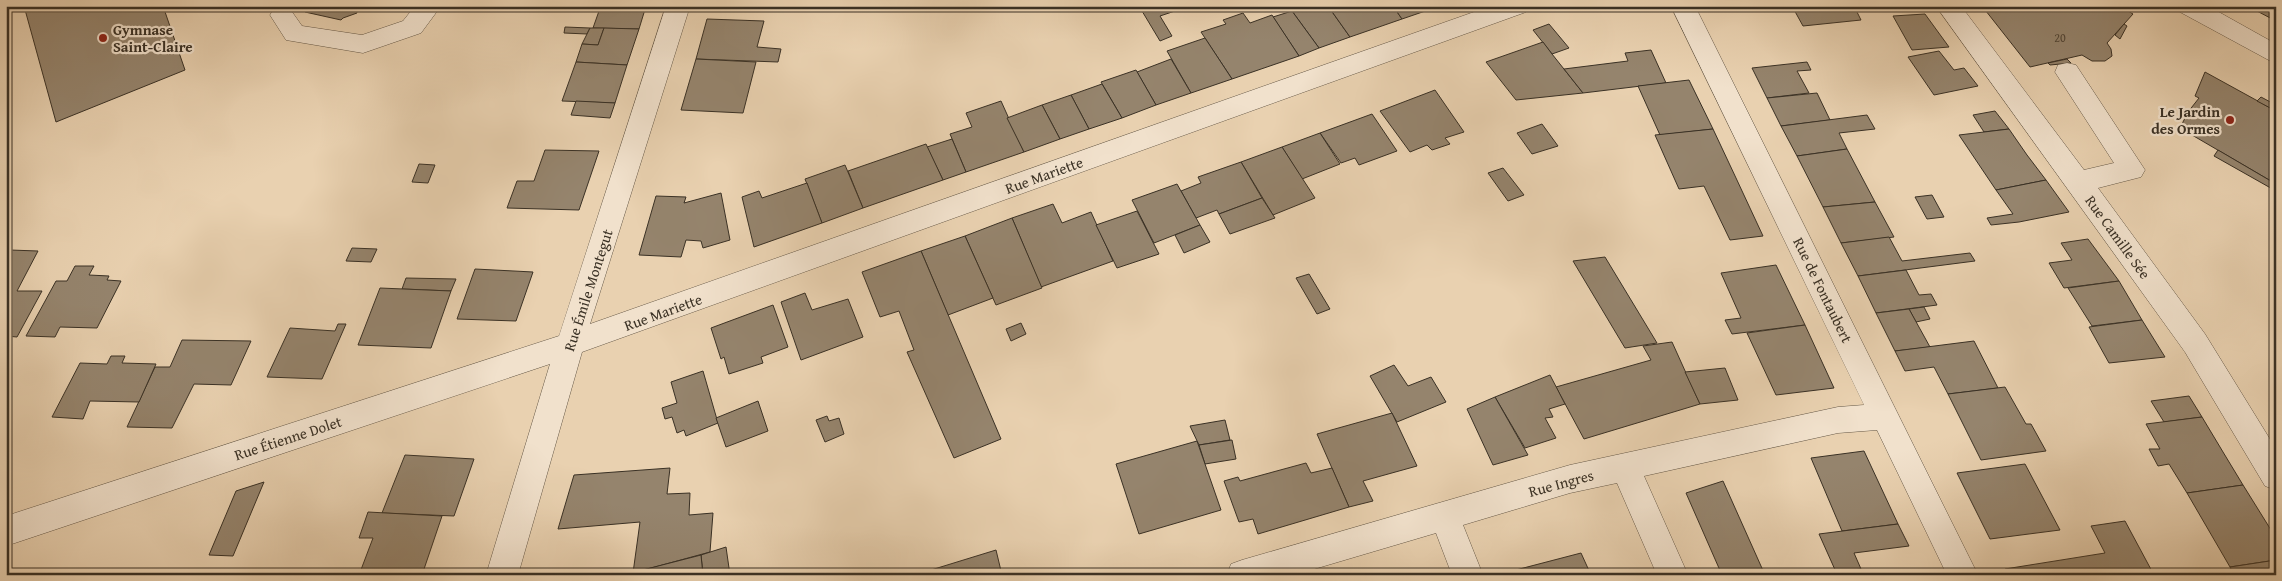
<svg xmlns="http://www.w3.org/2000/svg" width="2282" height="581" font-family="'Gentium Book Plus',serif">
<rect width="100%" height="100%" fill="#e9d1b0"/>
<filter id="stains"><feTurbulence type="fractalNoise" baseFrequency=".004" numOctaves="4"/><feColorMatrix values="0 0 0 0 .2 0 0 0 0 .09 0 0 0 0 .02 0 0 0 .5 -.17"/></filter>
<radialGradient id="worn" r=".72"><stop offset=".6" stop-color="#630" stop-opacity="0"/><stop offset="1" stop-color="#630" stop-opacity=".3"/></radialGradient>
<g fill="#95846d" stroke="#3a3125">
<path d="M 24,6 L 163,6 L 185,70 L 56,122 Z"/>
<path d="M 308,6 L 355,6 L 357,13 L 343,18 L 341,20 L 305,12 Z"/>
<path d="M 601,6 L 615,6 L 613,11 L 599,11 Z"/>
<path d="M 615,6 L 646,6 L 639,29 L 593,28 L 599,11 L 613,11 Z"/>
<path d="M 769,6 L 809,6 L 810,11 L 768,9 Z"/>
<path d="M 1139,6 L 1171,6 L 1175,11 L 1160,16 L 1172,36 L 1160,41 Z"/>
<path d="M 1305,6 L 1328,6 L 1350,37 L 1319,48 L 1292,11 Z"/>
<path d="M 1328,6 L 1393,6 L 1402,19 L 1350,37 Z"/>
<path d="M 1393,6 L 1436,6 L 1437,7 L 1402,19 Z"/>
<path d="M 1792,6 L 1854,6 L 1861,20 L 1803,26 Z"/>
<path d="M 1982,6 L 2022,6 L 2026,11 L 2042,6 L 2120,6 L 2133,14 L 2107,43 L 2111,49 L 2112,56 L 2105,61 L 2092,61 L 2082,55 L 2030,67 Z"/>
<path d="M 2258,6 L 2276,6 L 2276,21 L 2255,10 Z"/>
<path d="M 1292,11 L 1319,48 L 1299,56 L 1273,17 Z"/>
<path d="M 1243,13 L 1250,23 L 1272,15 L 1299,56 L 1232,79 L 1201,32 L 1226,24 L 1223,20 Z"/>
<path d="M 1925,14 L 1949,47 L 1912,50 L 1893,16 Z"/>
<path d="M 707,19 L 764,21 L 757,47 L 781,49 L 778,62 L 696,59 Z"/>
<path d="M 1549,24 L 1569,48 L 1552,54 L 1533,30 Z"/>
<path d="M 2124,24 L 2127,26 L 2120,39 L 2115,35 Z"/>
<path d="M 565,27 L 590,28 L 587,34 L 564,33 Z"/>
<path d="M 590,28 L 604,28 L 598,45 L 582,44 Z"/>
<path d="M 604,28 L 639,29 L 627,65 L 576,62 L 582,44 L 598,45 Z"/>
<path d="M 1205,38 L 1232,79 L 1191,93 L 1167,51 Z"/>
<path d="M 1543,42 L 1552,54 L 1583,93 L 1516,100 L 1486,62 Z"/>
<path d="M 1651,50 L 1666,83 L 1583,93 L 1564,69 L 1628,61 L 1625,53 Z"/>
<path d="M 1939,51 L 1954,70 L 1964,68 L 1978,86 L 1934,95 L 1908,57 Z"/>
<path d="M 696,59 L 756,62 L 743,113 L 681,110 Z"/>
<path d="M 1171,59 L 1191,93 L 1156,105 L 1137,72 Z"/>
<path d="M 2067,59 L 2071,63 L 2050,65 L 2048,63 Z"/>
<path d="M 576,62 L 627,65 L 615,103 L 562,101 Z"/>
<path d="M 1807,62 L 1811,70 L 1797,71 L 1809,93 L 1767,98 L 1752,68 Z"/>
<path d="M 1136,70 L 1156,105 L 1122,118 L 1101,82 Z"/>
<path d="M 2205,72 L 2276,111 L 2276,184 L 2180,128 L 2188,112 L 2199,98 L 2195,96 Z"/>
<path d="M 1689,80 L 1713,129 L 1660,135 L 1638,86 Z"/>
<path d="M 1102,84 L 1122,118 L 1089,129 L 1071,95 Z"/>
<path d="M 1435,90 L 1464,132 L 1445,138 L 1450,144 L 1432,150 L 1427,145 L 1410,152 L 1380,111 Z"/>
<path d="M 1817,93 L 1830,120 L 1781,126 L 1767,98 Z"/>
<path d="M 1071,95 L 1089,129 L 1060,139 L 1042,105 Z"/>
<path d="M 2261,97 L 2276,105 L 2276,111 L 2257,101 Z"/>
<path d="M 576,101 L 615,103 L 610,118 L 571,115 Z"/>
<path d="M 1001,101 L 1024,152 L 966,172 L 950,134 L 972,127 L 966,113 Z"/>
<path d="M 1042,105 L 1060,139 L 1024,152 L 1007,118 Z"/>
<path d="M 1995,111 L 2009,129 L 1984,132 L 1973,115 Z"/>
<path d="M 1372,114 L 1397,151 L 1359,165 L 1355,158 L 1341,163 L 1320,133 Z"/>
<path d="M 1867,115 L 1875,129 L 1839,133 L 1847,149 L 1797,156 L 1781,126 Z"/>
<path d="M 1542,124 L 1558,146 L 1532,154 L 1517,133 Z"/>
<path d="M 1713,129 L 1736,178 L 1763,236 L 1730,240 L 1704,186 L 1679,189 L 1655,135 Z"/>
<path d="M 2009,129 L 2027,155 L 2046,180 L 1996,190 L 1959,135 Z"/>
<path d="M 1320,133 L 1340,164 L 1302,179 L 1282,147 Z"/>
<path d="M 952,139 L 966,172 L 943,180 L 927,147 Z"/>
<path d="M 926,144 L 943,180 L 863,208 L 848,171 Z"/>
<path d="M 1282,147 L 1315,198 L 1273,215 L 1241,162 Z"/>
<path d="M 1847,149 L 1875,202 L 1823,207 L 1797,156 Z"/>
<path d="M 545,150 L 599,151 L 579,210 L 507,208 L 517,181 L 534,181 Z"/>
<path d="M 2218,150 L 2276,184 L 2276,191 L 2214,156 Z"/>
<path d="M 1241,162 L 1262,198 L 1219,214 L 1217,210 L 1196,218 L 1181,191 L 1201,183 L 1198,177 Z"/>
<path d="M 419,164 L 435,165 L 428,183 L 412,182 Z"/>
<path d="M 845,165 L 863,208 L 822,223 L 805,179 Z"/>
<path d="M 1503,168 L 1524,195 L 1508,201 L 1488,173 Z"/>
<path d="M 2046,180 L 2069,212 L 2019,222 L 1991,225 L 1987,218 L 2013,214 L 1996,190 Z"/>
<path d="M 807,183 L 822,223 L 754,247 L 742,197 L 759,191 L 762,198 Z"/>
<path d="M 1177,184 L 1200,225 L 1154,243 L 1132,200 Z"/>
<path d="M 721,193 L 730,240 L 703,248 L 701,241 L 686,240 L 681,257 L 639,255 L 656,196 L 686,197 L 684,203 Z"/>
<path d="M 1932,195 L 1944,217 L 1927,219 L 1915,197 Z"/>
<path d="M 1262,198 L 1275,218 L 1230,234 L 1219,214 Z"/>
<path d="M 1875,202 L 1894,237 L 1841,243 L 1823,207 Z"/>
<path d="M 1053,204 L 1062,223 L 1091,212 L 1113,261 L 1041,287 L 1012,218 Z"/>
<path d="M 1137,211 L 1159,254 L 1117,268 L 1096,225 Z"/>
<path d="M 1012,218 L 1042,288 L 996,305 L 965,236 Z"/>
<path d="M 1200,225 L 1210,242 L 1184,253 L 1175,235 Z"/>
<path d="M 965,236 L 993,298 L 948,315 L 921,251 Z"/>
<path d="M 1889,237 L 1902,261 L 1970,253 L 1975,261 L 1858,276 L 1841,243 Z"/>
<path d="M 2088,239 L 2119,281 L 2064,288 L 2049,263 L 2072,260 L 2061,243 Z"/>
<path d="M 352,248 L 377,249 L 371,262 L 346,261 Z"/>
<path d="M 10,250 L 38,251 L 17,291 L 42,291 L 17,337 L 6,336 L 6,258 Z"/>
<path d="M 921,251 L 1001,439 L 954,458 L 907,352 L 914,350 L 899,311 L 880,317 L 862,272 Z"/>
<path d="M 1605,257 L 1657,343 L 1625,348 L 1573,261 Z"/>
<path d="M 1776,265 L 1805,325 L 1732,334 L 1725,320 L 1741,318 L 1721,273 Z"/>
<path d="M 75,266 L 94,266 L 89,275 L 109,276 L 107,280 L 121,281 L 97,328 L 60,327 L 55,337 L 26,336 L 56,281 L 67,281 Z"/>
<path d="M 475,269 L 533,272 L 516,321 L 457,319 Z"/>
<path d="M 1906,270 L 1919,295 L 1931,294 L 1937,305 L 1876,313 L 1858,276 Z"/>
<path d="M 1309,274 L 1330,309 L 1317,314 L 1296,278 Z"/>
<path d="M 406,278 L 456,279 L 451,291 L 402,289 Z"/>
<path d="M 2119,281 L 2142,320 L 2092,326 L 2068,288 Z"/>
<path d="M 380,288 L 451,291 L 431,348 L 358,345 Z"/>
<path d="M 805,293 L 812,310 L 848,299 L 863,337 L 801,360 L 781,302 Z"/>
<path d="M 773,305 L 788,347 L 761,357 L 763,363 L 729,374 L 724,357 L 721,359 L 711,328 Z"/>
<path d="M 1924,307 L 1930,319 L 1916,322 L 1909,309 Z"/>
<path d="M 1909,309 L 1930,347 L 1895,351 L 1876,313 Z"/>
<path d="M 2142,320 L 2165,357 L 2109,363 L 2089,327 Z"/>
<path d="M 1021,323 L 1026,334 L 1011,341 L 1006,329 Z"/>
<path d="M 338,324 L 346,324 L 322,379 L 267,377 L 290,328 L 335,331 Z"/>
<path d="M 1805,325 L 1834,388 L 1776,395 L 1747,333 Z"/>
<path d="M 182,340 L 251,341 L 231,385 L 194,384 L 172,428 L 127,427 L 155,367 L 170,367 Z"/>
<path d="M 1974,341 L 1998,388 L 1948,394 L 1934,367 L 1905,371 L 1895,351 Z"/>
<path d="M 1672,342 L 1700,404 L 1584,439 L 1556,387 L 1651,360 L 1643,346 Z"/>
<path d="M 111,356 L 125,356 L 122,363 L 156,364 L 139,402 L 90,401 L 83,419 L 52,417 L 80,363 L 107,364 Z"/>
<path d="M 1394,365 L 1408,386 L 1431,377 L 1446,402 L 1397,422 L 1370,376 Z"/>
<path d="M 1725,368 L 1738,400 L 1700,404 L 1685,372 Z"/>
<path d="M 703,371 L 718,423 L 686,436 L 684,430 L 677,433 L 672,417 L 665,419 L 662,408 L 677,403 L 671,382 Z"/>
<path d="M 1550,375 L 1565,404 L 1549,409 L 1553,417 L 1545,418 L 1556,438 L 1525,448 L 1495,397 Z"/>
<path d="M 2005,387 L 2026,424 L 2031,424 L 2046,451 L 1981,460 L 1948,394 Z"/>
<path d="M 2189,396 L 2202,417 L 2164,422 L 2151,401 Z"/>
<path d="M 1495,397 L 1528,455 L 1493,465 L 1467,409 Z"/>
<path d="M 758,401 L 768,431 L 726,447 L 716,418 Z"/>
<path d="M 1392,413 L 1417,466 L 1363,481 L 1373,501 L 1349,507 L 1317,434 Z"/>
<path d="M 827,416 L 829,421 L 839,418 L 844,434 L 825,442 L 816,420 Z"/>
<path d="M 2202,417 L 2223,452 L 2243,485 L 2187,493 L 2169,464 L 2158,466 L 2149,449 L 2160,449 L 2146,424 Z"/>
<path d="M 1225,420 L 1230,440 L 1199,445 L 1190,426 Z"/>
<path d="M 1232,440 L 1236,459 L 1205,464 L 1199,445 Z"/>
<path d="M 1197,441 L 1221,510 L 1139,534 L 1116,464 Z"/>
<path d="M 1864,451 L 1898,524 L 1842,531 L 1811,458 Z"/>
<path d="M 405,455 L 474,459 L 454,516 L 382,513 Z"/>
<path d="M 1306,463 L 1311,473 L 1332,468 L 1349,507 L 1258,534 L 1253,519 L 1239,522 L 1224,481 L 1238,477 L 1240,481 Z"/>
<path d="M 2025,464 L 2060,530 L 1990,539 L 1957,473 Z"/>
<path d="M 670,468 L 667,494 L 690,493 L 689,515 L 713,513 L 710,552 L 633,573 L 640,522 L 558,529 L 574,475 Z"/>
<path d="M 1723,481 L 1765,575 L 1722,575 L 1686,493 Z"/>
<path d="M 264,482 L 233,556 L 209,555 L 236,491 Z"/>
<path d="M 2243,485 L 2276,538 L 2276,560 L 2230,567 L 2187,493 Z"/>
<path d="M 368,512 L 442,516 L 422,575 L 359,575 L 373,538 L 359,538 Z"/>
<path d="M 2125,521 L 2154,575 L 2008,575 L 2005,569 L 2105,553 L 2091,526 Z"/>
<path d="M 1898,524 L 1909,546 L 1854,553 L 1861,569 L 1836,572 L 1819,534 Z"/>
<path d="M 726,547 L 730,575 L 703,575 L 701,555 Z"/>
<path d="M 996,550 L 1002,575 L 932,575 L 931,570 Z"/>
<path d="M 1581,553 L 1591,575 L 1514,575 L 1512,571 Z"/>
<path d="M 701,555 L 703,575 L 627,575 L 627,574 Z"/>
<path d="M 2276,560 L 2276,575 L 2234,575 L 2230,567 Z"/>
</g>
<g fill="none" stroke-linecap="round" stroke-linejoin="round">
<g stroke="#665948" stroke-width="1">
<g id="minor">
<path d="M 283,6 L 290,9 L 302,26 L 362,35 L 403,21 L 415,6 L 441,6 L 421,33 L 363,53 L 286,40 L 270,15 L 274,9 Z"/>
<path d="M 666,6 L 690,6 L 590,324 L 1491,6 L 1530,6 L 1526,12 L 582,352 L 518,575 L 486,575 L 550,364 L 6,546 L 6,516 L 559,336 Z"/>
<path d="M 1671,6 L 1695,6 L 1978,575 L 1947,575 L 1877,430 L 1838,433 L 1644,476 L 1688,575 L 1657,575 L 1617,483 L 1570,493 L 1463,525 L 1483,575 L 1452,575 L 1436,533 L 1294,575 L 1227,575 L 1231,564 L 1242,560 L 1570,465 L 1838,407 L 1864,405 Z"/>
<path d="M 1936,6 L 1961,6 L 2084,170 L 2114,163 L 2055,72 L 2058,65 L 2067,63 L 2076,65 L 2145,170 L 2141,177 L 2098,188 L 2205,334 L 2276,449 L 2276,490 L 2265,486 L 2185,352 Z"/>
<path d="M 2176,6 L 2208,6 L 2276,44 L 2276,64 L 2180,12 Z"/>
</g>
</g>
<use href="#minor" fill="#f1e1cc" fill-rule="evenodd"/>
</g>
<g fill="#8f2418" stroke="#f1e1cc" stroke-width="2">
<circle cx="103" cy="38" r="5"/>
<circle cx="2230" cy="120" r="5"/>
</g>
<g text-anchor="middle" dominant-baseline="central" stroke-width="4.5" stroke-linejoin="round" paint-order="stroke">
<g font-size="12" fill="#514637">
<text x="2060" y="37">20</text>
</g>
<g font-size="15" font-weight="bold" fill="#3a3125" stroke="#f1e1cc" text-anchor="start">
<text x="113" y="29">Gymnase<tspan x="113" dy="17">Saint-Claire</tspan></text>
<text x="2220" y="111" text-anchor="end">Le Jardin<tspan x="2220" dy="17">des Ormes</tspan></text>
</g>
<g font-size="15" fill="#3a3125" stroke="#f1e1cc">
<text transform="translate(1044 175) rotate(-20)">Rue Mariette</text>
<text transform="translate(2118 237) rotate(54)">Rue Camille Sée</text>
<text transform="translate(588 290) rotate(-72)">Rue Émile Montegut</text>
<text transform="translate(1823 290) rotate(64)">Rue de Fontaubert</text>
<text transform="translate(663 312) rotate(-20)">Rue Mariette</text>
<text transform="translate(288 438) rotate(-18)">Rue Étienne Dolet</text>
<text transform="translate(1561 483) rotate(-15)">Rue Ingres</text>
</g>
</g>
<rect width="2282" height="581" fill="none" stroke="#e9d1b0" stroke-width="25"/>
<rect x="8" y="8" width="2267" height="566" fill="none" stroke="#3a3125" stroke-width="2.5"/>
<rect x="12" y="12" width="2257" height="556" fill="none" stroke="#3a3125"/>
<rect width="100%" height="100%" filter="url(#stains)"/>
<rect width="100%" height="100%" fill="url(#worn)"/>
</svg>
